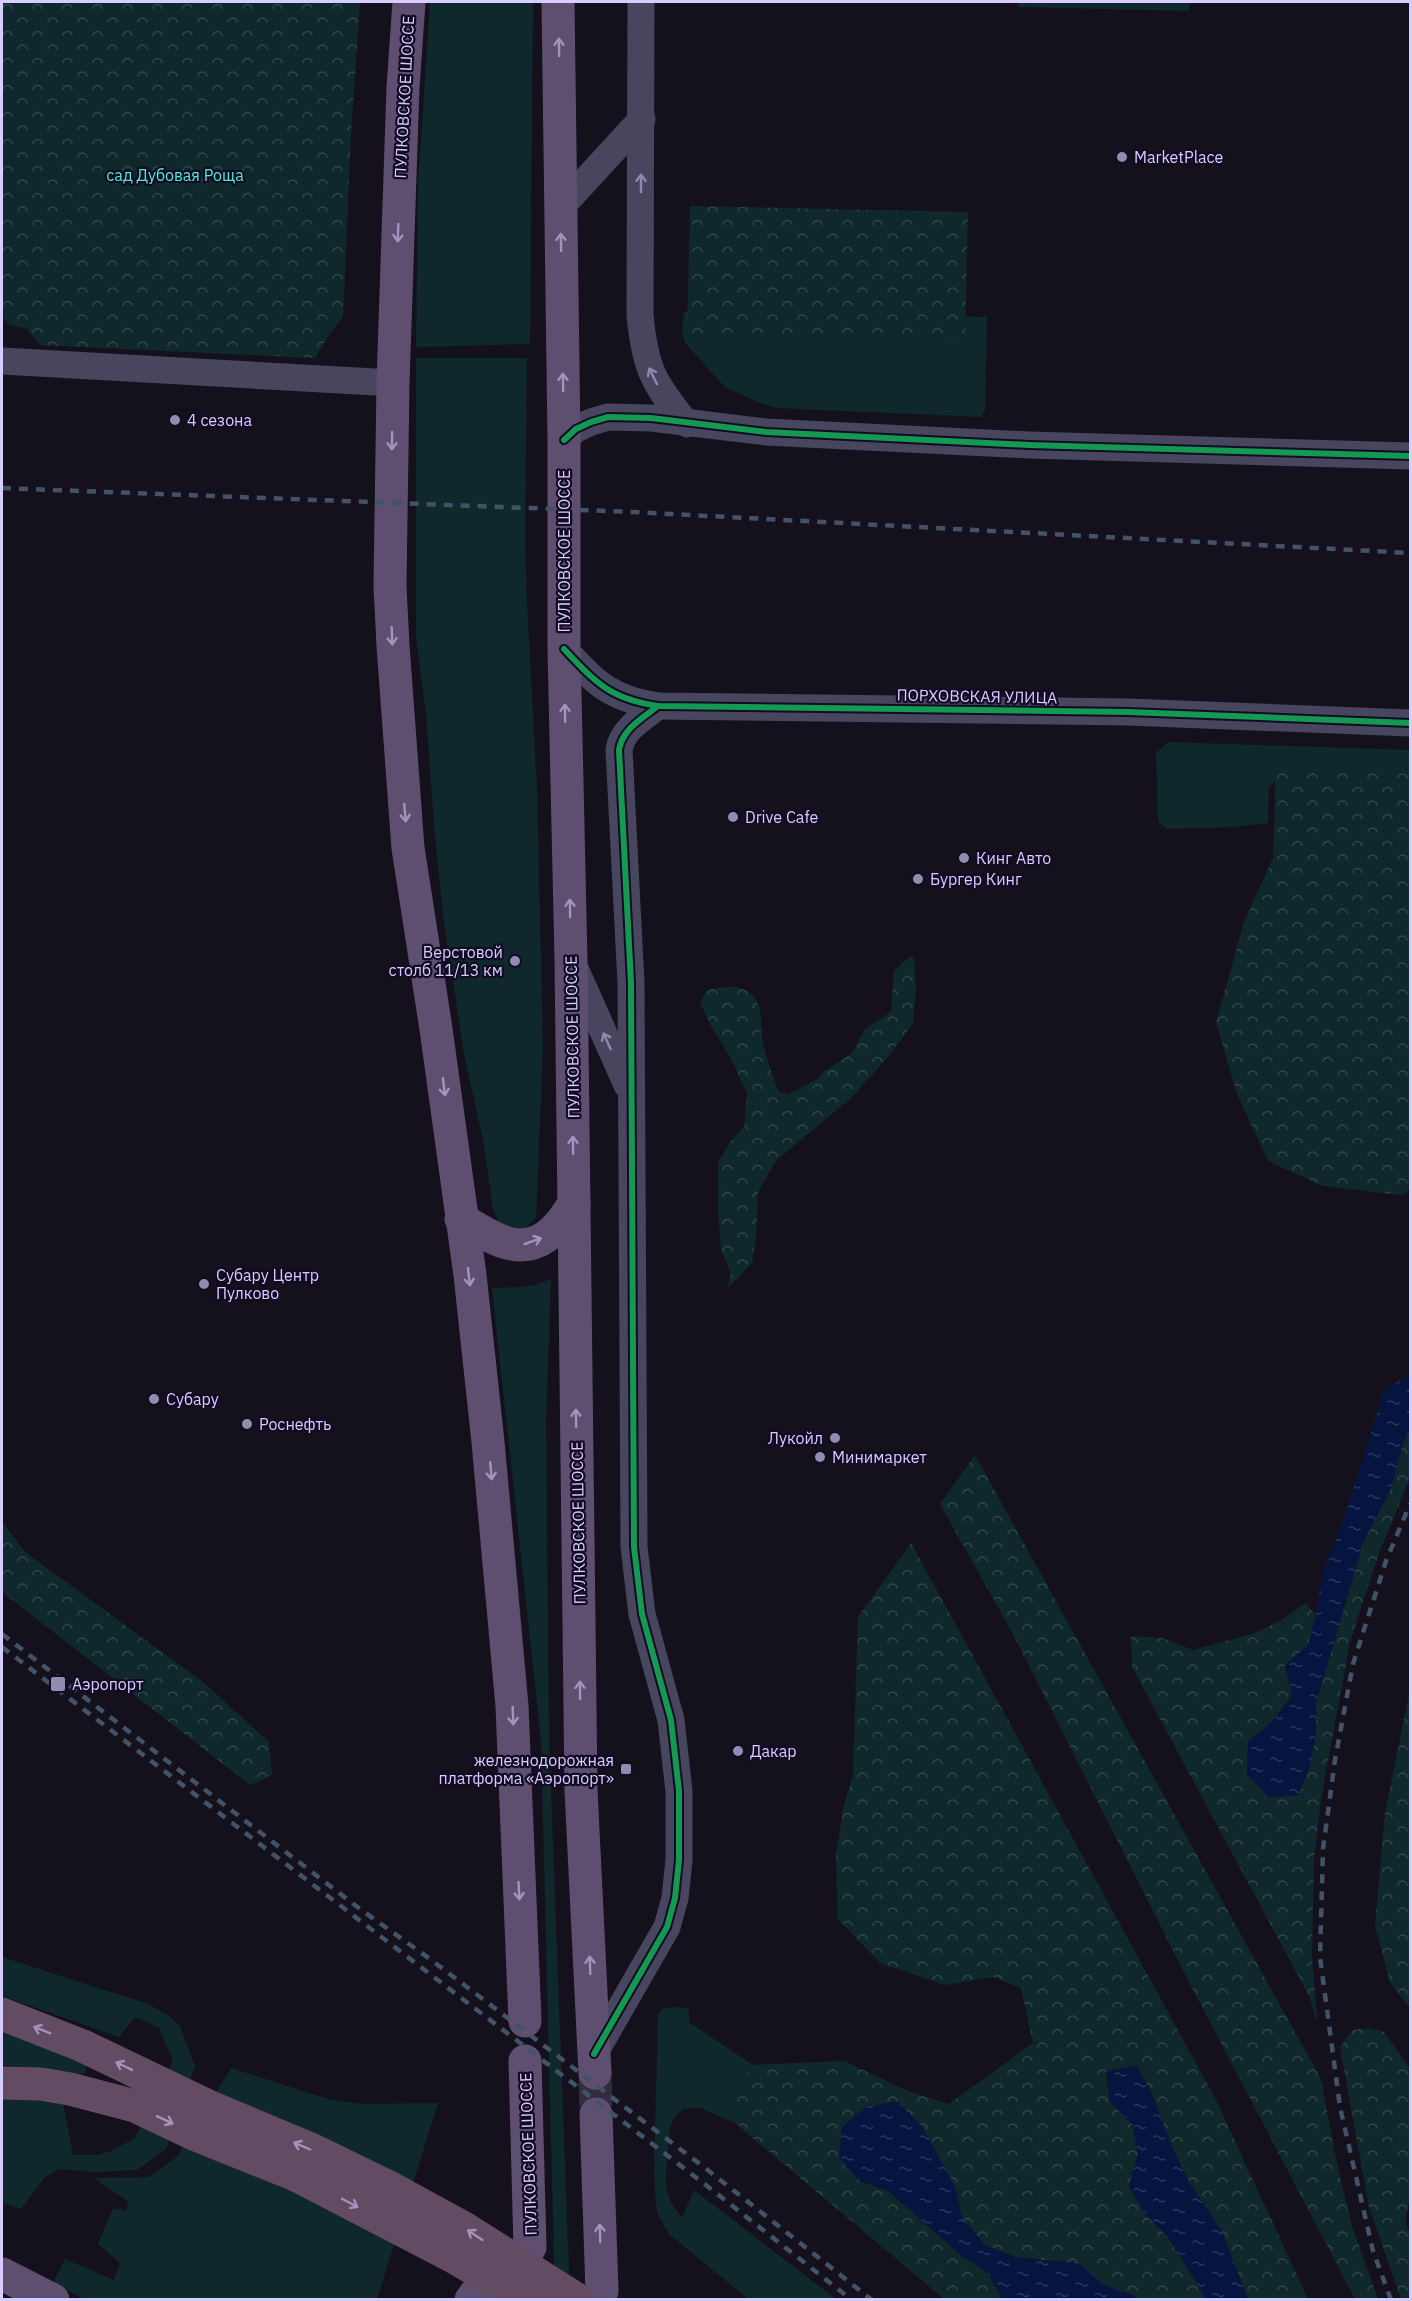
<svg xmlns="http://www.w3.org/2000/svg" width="1412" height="2301" font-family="'IBM Plex Sans',sans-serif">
<defs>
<pattern id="forest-crowns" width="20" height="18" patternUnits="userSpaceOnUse" patternTransform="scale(1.5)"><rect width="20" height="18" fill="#0f282c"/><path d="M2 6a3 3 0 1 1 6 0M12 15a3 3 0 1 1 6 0" fill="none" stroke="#31464c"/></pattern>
<pattern id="water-ripples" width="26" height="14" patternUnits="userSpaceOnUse" patternTransform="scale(1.5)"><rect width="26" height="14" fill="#051540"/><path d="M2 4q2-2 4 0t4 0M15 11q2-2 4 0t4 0" fill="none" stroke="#29365d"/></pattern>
</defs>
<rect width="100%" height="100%" fill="#14111d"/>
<g fill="#0f282c">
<path d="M 430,2 L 533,2 L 530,344 L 416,347 L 418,185 Z"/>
<path d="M 1018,2 L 1190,2 L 1189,11 L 1018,7 Z"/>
<path d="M 693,311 L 987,317 L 985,410 L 981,417 L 776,408 L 760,403 L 725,387 L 685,343 L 682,330 L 684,312 Z"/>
<path d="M 416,358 L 527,358 L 525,540 L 527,603 L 537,790 L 543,1048 L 536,1217 L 528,1226 L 513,1231 L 500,1225 L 493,1210 L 484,1145 L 464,1054 L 443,915 L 435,837 L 426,715 L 416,637 Z"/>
<path d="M 1168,742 L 1410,750 L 1410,780 L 1295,770 L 1269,786 L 1268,823 L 1234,827 L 1167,829 L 1158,822 L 1156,753 Z"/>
<path d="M 551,1278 L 546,1420 L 549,1738 L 570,2299 L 555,2299 L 541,1740 L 492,1288 C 511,1287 536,1289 551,1278 Z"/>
<path d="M 2,1957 L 148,2004 L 168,2015 L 180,2026 L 195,2066 L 166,2149 L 137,2170 L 93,2172 L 59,2169 L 44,2178 L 21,2209 L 2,2203 L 2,2092 L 63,2102 L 73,2155 L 97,2155 L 111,2151 L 135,2138 L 173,2061 L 159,2028 L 135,2017 L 119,2037 L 2,1996 Z"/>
<path d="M 677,2007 L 689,2009 L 689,2022 L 753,2065 L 732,2091 L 735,2123 L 700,2108 L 683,2109 L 673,2119 L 670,2128 L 666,2172 L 666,2186 L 670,2201 L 682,2218 L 694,2190 L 836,2299 L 748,2299 L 669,2234 L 659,2217 L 656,2206 L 654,2170 L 658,2014 L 664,2008 Z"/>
<path d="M 2,2030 L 86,2065 L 85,2073 L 78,2074 L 2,2065 Z"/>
<path d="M 231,2068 L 328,2099 L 362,2104 L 438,2103 L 377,2299 L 83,2299 L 53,2283 L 65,2259 L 114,2280 L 120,2263 L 98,2244 L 113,2208 L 126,2211 L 128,2201 L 93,2178 L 148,2177 L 177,2157 Z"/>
</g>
<g fill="url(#forest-crowns)">
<path d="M 2,2 L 360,2 L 351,134 L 343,317 L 329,335 L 315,358 L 40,345 L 27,329 L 10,325 L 2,317 Z"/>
<path d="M 690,206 L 968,212 L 965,342 L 687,335 Z"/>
<path d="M 1276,765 L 1410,774 L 1410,1189 L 1401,1195 L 1323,1186 L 1268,1161 L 1237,1094 L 1216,1022 L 1244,922 L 1273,858 Z"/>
<path d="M 910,956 L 914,959 L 916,990 L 913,1023 L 889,1056 L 851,1098 L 776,1161 L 758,1192 L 756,1238 L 752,1263 L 727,1289 L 731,1273 L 721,1250 L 718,1206 L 718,1162 L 731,1141 L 744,1127 L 747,1094 L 731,1058 L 712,1028 L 700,1002 L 707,990 C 729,985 753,983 760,1010 C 762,1020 760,1032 763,1042 C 766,1059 773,1075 778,1091 L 787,1095 L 819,1078 L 823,1072 L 851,1054 L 865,1029 L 891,1012 L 894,971 Z"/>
<path d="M 1410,1431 L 1410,1478 L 1379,1553 L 1350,1642 L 1321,1799 L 1314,1859 L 1312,1956 L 1317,2021 L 1310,1998 L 1132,1667 L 1131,1636 L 1162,1638 L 1193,1650 L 1252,1634 L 1280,1621 L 1306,1603 L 1316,1616 L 1308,1645 L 1285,1666 L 1292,1695 L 1273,1721 L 1248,1741 L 1247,1775 L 1269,1797 L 1299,1795 L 1310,1765 L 1316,1734 L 1316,1703 L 1363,1543 L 1391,1488 L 1404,1439 Z"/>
<path d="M 975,1455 L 1321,2079 L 1336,2159 L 1352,2226 L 1378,2299 L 1355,2299 L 1191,1986 L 1013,1634 L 940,1504 Z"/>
<path d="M 2,1521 L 25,1552 L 203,1682 L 269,1742 L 272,1775 L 250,1785 L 2,1592 Z"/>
<path d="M 911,1543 L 1215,2098 L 1308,2299 L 1248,2299 L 1222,2232 L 1189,2182 L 1174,2152 L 1151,2092 L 1137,2065 L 1106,2072 L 1110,2102 L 1133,2125 L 1138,2155 L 1129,2186 L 1146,2215 L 1168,2237 L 1201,2290 L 1205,2299 L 1137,2299 L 1133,2295 L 1103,2285 L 1080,2264 L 1016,2257 L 985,2245 L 962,2218 L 955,2186 L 860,2181 L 888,2191 L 962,2256 L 988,2273 L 1002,2299 L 944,2299 L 735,2123 L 732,2091 L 753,2065 L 844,2061 L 910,2092 L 949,2104 L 1033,2043 L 1021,1988 L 993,1977 L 945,1985 L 880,1963 L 838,1919 L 836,1855 L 844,1805 L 853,1775 L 858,1617 Z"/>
<path d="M 1410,1689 L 1410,2008 L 1390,1983 L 1375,1925 L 1385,1813 Z"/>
<path d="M 1369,2028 L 1384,2032 L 1410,2068 L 1410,2201 C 1406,2212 1403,2222 1410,2233 L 1410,2299 L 1401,2299 L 1369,2207 L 1340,2047 L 1353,2030 Z"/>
</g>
<g fill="url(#water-ripples)">
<path d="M 1410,1375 L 1410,1431 L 1404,1439 L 1391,1488 L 1363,1543 L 1316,1703 L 1316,1734 L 1310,1765 L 1299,1795 L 1269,1797 L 1247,1774 L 1248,1741 L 1273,1721 L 1292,1696 L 1285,1665 L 1308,1645 L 1316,1616 L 1322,1572 L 1339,1533 L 1385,1389 Z"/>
<path d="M 1137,2065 L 1151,2092 L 1174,2152 L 1189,2182 L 1222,2232 L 1248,2299 L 1205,2299 L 1201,2290 L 1168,2237 L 1146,2215 L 1129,2186 L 1138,2155 L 1133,2125 L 1110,2102 L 1106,2072 Z"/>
<path d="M 897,2101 L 921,2125 L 955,2186 L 962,2218 L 985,2245 L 1016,2257 L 1080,2264 L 1103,2285 L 1133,2295 L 1137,2299 L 1002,2299 L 988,2273 L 962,2256 L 889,2191 L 860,2181 L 839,2158 L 842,2127 L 866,2107 Z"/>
</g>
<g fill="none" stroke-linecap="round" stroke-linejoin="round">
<path stroke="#312d3f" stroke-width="33" stroke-dasharray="33 16" stroke-linecap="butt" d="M 595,2073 L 596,2114"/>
<g stroke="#48455f" stroke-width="27">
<path d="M 641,2 L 640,315 C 645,368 653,383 687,424"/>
<path d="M 561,207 L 642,119"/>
<path d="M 2,361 L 393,383"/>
<path d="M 564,440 L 576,429 L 591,422 L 608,417 L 651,418 L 766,432 L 1029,445 L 1410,456"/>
<path d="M 564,649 C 596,683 610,699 658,706 L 1128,712 L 1410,723"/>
<path d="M 573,964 L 627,1085"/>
<path d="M 594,2054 L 667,1927 L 675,1898 L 679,1860 L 679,1791 L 671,1720 L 642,1614 L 634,1547 L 631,983 L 619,750 C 622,729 643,718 658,706"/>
</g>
<g stroke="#5e4f70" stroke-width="33">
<path d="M 409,2 L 403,87 L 393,383 L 390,586 L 393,646 L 408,848 L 436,1029 L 470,1275 L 488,1442 L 512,1706 L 525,2021"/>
<path d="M 558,2 L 564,440 L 564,649 L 571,960 L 581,1790 L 595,2073"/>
<path d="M 461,1219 C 491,1237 522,1261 554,1230 C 562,1223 568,1212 574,1204"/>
<path d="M 525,2061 L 530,2247"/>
<path d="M 596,2114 L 602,2291"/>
<path d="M 2,2274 L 53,2300"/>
<path d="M 471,2300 L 480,2288"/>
</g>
<g stroke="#634b64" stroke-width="33">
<path d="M 2,2014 L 83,2046"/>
<path d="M 2,2083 L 41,2084 L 70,2089 L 135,2106 L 196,2135 L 298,2176"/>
</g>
<g stroke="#425369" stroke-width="4.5" stroke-dasharray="9 8" stroke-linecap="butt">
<path d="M 2,488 L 633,512 L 1410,553"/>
<path d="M 2,1634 L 360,1909 L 430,1959 L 709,2171 L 872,2300"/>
<path d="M 2,1647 L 702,2182 L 852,2300"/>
<path d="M 1391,2300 L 1373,2251 L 1340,2107 L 1320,1957 L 1323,1849 L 1335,1760 L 1353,1664 L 1386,1561 L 1410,1504"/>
</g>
<g stroke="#634b64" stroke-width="33">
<path d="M 83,2046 L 208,2106 L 313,2150 L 389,2187 L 464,2228 L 578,2300"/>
<path d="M 298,2176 L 450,2255 L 528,2300"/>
</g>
<g stroke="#120b23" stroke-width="10">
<g id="cycleway">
<path d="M 564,440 L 576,429 L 591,422 L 608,417 L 651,418 L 766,432 L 1029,445 L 1410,456"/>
<path d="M 564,649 C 596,683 610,699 658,706 L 1128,712 L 1410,723"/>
<path d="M 594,2054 L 667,1927 L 675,1898 L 679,1860 L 679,1791 L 671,1720 L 642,1614 L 634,1547 L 631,983 L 619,750 C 622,729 643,718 658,706"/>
</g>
</g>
<use href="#cycleway" stroke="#139951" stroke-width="6"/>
</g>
<defs><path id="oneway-shaft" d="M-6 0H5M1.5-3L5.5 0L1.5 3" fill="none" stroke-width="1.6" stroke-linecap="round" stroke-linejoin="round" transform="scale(1.5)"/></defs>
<g stroke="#a194bf">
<use href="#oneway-shaft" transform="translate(559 47) rotate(-91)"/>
<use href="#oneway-shaft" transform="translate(398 233) rotate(92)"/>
<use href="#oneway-shaft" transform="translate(561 242) rotate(-91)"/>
<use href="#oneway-shaft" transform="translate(563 382) rotate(-91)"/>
<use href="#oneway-shaft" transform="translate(392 441) rotate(91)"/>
<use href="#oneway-shaft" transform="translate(392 636) rotate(88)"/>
<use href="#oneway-shaft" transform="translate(565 713) rotate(-91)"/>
<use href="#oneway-shaft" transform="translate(405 813) rotate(85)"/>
<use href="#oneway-shaft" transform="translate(570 908) rotate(-91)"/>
<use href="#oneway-shaft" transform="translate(444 1087) rotate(83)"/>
<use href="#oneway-shaft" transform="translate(573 1145) rotate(-91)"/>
<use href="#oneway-shaft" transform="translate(533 1241) rotate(-20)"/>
<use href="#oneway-shaft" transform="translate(469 1277) rotate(83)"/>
<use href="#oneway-shaft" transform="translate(576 1418) rotate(-91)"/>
<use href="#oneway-shaft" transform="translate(491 1471) rotate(85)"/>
<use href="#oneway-shaft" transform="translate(580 1690) rotate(-91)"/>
<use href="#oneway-shaft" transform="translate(513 1716) rotate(88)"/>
<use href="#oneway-shaft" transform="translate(519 1891) rotate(87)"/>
<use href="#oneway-shaft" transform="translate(590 1965) rotate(-92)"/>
<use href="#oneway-shaft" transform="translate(600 2233) rotate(-92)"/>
</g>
<g stroke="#9089af">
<use href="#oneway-shaft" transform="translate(641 183) rotate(-90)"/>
<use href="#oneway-shaft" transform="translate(653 376) rotate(-116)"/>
<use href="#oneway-shaft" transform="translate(607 1041) rotate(-114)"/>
</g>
<g stroke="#a392b9">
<use href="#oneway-shaft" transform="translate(42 2030) rotate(-158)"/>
<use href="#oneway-shaft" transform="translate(124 2066) rotate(-154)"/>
<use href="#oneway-shaft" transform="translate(165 2120) rotate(25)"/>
<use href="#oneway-shaft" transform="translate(302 2146) rotate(-157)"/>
<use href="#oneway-shaft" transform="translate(350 2203) rotate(28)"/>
<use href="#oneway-shaft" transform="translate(475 2235) rotate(-147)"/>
</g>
<g fill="#938bb0" stroke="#120b23" stroke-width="2">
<circle cx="1122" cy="157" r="6"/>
<circle cx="175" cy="420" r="6"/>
<circle cx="733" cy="817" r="6"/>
<circle cx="964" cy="858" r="6"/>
<circle cx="918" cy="879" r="6"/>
<circle cx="515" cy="961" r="6"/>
<circle cx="204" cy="1284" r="6"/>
<circle cx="154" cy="1399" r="6"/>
<circle cx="247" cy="1424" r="6"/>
<circle cx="835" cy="1438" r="6"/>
<circle cx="820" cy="1457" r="6"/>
<rect x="50" y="1676" width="16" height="16" rx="3"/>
<circle cx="738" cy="1751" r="6"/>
<rect x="620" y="1763" width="12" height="12" rx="3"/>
</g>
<g text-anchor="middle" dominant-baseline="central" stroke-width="4.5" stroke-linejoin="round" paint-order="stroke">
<g font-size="16" fill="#d8cdff" stroke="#120b23">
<text transform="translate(404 97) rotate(-87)">ПУЛКОВСКОЕ ШОССЕ</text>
<text transform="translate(564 551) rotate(-90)">ПУЛКОВСКОЕ ШОССЕ</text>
<text transform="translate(977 696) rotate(1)">ПОРХОВСКАЯ УЛИЦА</text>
<text transform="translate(572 1037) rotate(-91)">ПУЛКОВСКОЕ ШОССЕ</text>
<text transform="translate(578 1523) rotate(-91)">ПУЛКОВСКОЕ ШОССЕ</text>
<text transform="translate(528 2154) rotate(-92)">ПУЛКОВСКОЕ ШОССЕ</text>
</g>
<g font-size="16" fill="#d8cdff" stroke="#120b23" text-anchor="start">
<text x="1134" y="157">MarketPlace</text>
<text x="187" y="420">4 сезона</text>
<text x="745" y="817">Drive Cafe</text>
<text x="976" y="858">Кинг Авто</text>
<text x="930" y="879">Бургер Кинг</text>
<text x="503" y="952" text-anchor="end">Верстовой<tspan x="503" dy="18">столб 11/13 км</tspan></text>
<text x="216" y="1275">Субару Центр<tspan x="216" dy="18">Пулково</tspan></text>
<text x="166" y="1399">Субару</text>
<text x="259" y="1424">Роснефть</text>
<text x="823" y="1438" text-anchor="end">Лукойл</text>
<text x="832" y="1457">Минимаркет</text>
<text x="72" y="1684">Аэропорт</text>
<text x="750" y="1751">Дакар</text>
<text x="614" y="1760" text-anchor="end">железнодорожная<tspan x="614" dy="18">платформа «Аэропорт»</tspan></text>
</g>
<g font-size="16" fill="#4eebd2" stroke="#120b23">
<text x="175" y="175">сад Дубовая Роща</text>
</g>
</g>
<rect width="1412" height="2301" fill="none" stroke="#d8cdff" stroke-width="6"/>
</svg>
